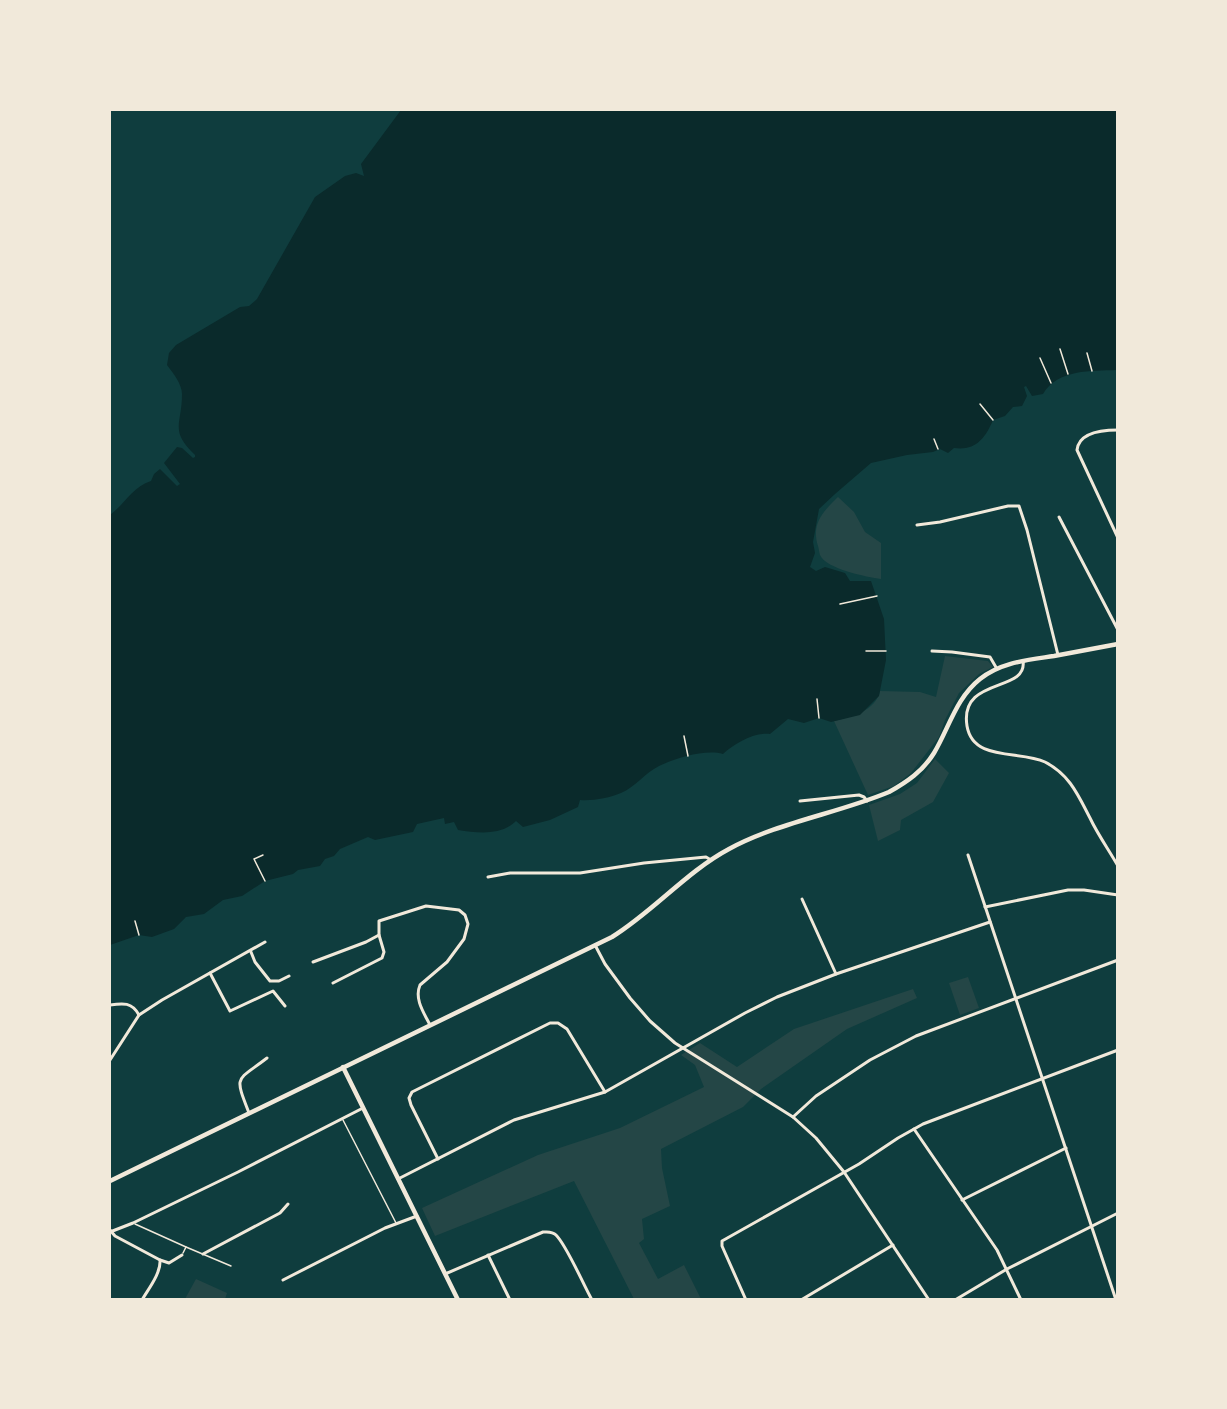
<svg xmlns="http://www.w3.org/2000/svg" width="1227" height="1409" font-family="'Alegreya Sans',sans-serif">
<rect width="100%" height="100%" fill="#0f3d3e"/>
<g fill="#244646">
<path d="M 838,497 L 854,512 L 865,532 L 881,543 L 881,579 C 867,577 826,569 820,555 C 819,552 819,549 818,546 C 811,523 823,512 838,497 Z"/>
<path d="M 945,656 L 988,661 L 993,667 L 979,674 L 959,693 L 945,720 L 939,737 L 911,773 L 894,786 L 868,795 L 834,721 C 851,717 876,711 880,691 L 920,692 L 936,697 Z"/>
<path d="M 935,759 L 949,773 L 933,802 L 901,820 L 900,830 L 878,841 L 869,805 L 900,794 L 917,783 Z"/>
<path d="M 968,977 L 979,1008 L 960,1015 L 949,983 Z"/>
<path d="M 913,989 L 917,998 L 847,1029 L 761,1089 L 743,1107 L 661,1149 L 662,1168 L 670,1206 L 642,1219 L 644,1239 L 639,1243 L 658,1279 L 684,1265 L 701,1299 L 634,1299 L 574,1181 L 435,1236 L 422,1208 L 538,1155 L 620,1128 L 704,1087 L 695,1065 L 681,1055 L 700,1043 L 737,1067 L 794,1029 Z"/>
<path d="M 196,1279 L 227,1293 L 225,1299 L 185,1299 Z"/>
</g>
<path fill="#0a2a2b" d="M 401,110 L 1117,110 L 1117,370 C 1091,371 1058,369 1043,394 L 1032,396 L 1026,386 L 1024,387 L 1027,396 L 1022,406 L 1013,407 L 1005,416 L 993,420 C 985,439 975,451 954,448 L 948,453 L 940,449 L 933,452 L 907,455 L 871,463 L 835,494 L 819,509 L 813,542 L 815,553 L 810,567 L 816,571 L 825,567 L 845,573 L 850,581 L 871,581 L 884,619 L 886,660 L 879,696 L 860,715 L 831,722 L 819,718 L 804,723 L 788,719 L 770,734 C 754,732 734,744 723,754 C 705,749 676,758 659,766 C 645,773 635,787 621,793 C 609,798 593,801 580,800 L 578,807 L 550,820 L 523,827 L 516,821 C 501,836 478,833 458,830 L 454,822 L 445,824 L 444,818 L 417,824 L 413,832 L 375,840 L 368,837 L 340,849 L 334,856 L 325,859 L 320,866 L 298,870 L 293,874 L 265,881 L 242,896 L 223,900 L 204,914 L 186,917 L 174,929 L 152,937 L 139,935 L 110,945 L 110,515 C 125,504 132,487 151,481 L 154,474 L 160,469 L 177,486 L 180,484 L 164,463 L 177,447 L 182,448 L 193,458 L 195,457 L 195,455 C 169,430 182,425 182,394 C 182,384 173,373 167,365 L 169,353 L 176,345 L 240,307 L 249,306 L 257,299 L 315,197 L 345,176 L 356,173 L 364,176 L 361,164 Z"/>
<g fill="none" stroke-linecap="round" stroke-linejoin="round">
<g stroke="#f1e9da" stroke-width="1.5">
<path d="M 1060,349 L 1068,374"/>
<path d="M 1087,353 L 1092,371"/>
<path d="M 1040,358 L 1051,383"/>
<path d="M 980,404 L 993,420"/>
<path d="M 934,439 L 938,449"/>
<path d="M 840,604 L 877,596"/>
<path d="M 866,651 L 886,651"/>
<path d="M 817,699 L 819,718"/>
<path d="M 684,736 L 688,756"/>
<path d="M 263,855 L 254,859 L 265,881"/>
<path d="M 135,921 L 139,935"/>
</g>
<g stroke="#f1e9da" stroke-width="1.5">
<path d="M 343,1120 L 396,1223"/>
<path d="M 135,1224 L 186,1247"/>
<path d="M 183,1253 L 186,1247 L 231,1266"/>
</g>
<g stroke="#f1e9da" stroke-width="3">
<path d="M 1118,430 C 1103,430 1079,432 1077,450 L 1118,538"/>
<path d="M 1059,517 L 1118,630"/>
<path d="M 917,525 L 940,522 L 1008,506 L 1019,506 L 1027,530 L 1058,655"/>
<path d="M 932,651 L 952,652 L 990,657 L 997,669"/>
<path d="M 1023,661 C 1028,693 959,676 967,726 C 973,762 1020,750 1045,762 C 1070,775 1078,795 1090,818 C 1098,835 1109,850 1118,866"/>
<path d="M 800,801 L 859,795 L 864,797 L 867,801"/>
<path d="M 968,855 L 1116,1300"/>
<path d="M 488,877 L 510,873 L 580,873 L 644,863 L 706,857 L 711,860"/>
<path d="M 802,899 L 836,974"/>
<path d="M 985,907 L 1068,890 L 1084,890 L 1118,895"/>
<path d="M 595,945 L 605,964 L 630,998 L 650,1021 L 675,1043 L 793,1117 L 816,1138 L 844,1172 L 929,1300"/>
<path d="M 251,952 L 255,962 L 270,981 L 279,981 L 289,976"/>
<path d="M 313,962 L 366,942 L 379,935"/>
<path d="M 210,973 L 230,1011 L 273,991 L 285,1006"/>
<path d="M 333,983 L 382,958 L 384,952 L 379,935 L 379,921 L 426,906 L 459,910 L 465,915 L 468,924 L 464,939 L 447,962 L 420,985 C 414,999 424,1013 430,1025"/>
<path d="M 110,1005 C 123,1003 132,1002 139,1015"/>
<path d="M 110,1060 L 139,1015 L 162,1000 L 265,942"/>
<path d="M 249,1113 C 234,1074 236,1082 267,1058"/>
<path d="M 793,1117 L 816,1096 L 870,1060 L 916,1036 L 1118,960"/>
<path d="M 914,1129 L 997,1250 L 1021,1300"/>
<path d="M 438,1159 L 411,1105 L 409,1098 L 412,1092 L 550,1023 L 558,1023 L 567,1029 L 605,1092"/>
<path d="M 398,1179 L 514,1120 L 605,1092 L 745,1013 L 777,997 L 836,974 L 990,922"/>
<path d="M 962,1200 L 1066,1148"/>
<path d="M 110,1230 L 115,1236 L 160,1260 C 161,1273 149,1288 142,1300"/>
<path d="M 110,1232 L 133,1223 L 238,1172 L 363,1108"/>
<path d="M 203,1254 L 280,1213 L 288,1204"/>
<path d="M 488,1255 L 510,1300"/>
<path d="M 160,1260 L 169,1263 L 182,1255"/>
<path d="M 445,1274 L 543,1232 C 548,1232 552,1231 556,1235 C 567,1246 583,1284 592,1300"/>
<path d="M 283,1280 L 385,1228 L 417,1216"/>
<path d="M 746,1300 L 722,1246 L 722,1241 L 859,1164 L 898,1138 L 923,1124 L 1118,1050"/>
<path d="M 801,1300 L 893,1245"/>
<path d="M 955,1300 L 1007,1269 L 1118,1213"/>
</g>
<g stroke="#f1e9da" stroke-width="4.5">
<path d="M 343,1067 L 458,1300"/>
<path d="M 110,1181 L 612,937 C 654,911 686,872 729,849 C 776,823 839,813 889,792 C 907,782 923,771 934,753 C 949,728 956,698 980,679 C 1001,662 1028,660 1054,656 C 1075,652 1096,648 1118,644"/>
</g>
</g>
<rect width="1227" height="1409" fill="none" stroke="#f1e9da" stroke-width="222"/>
</svg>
